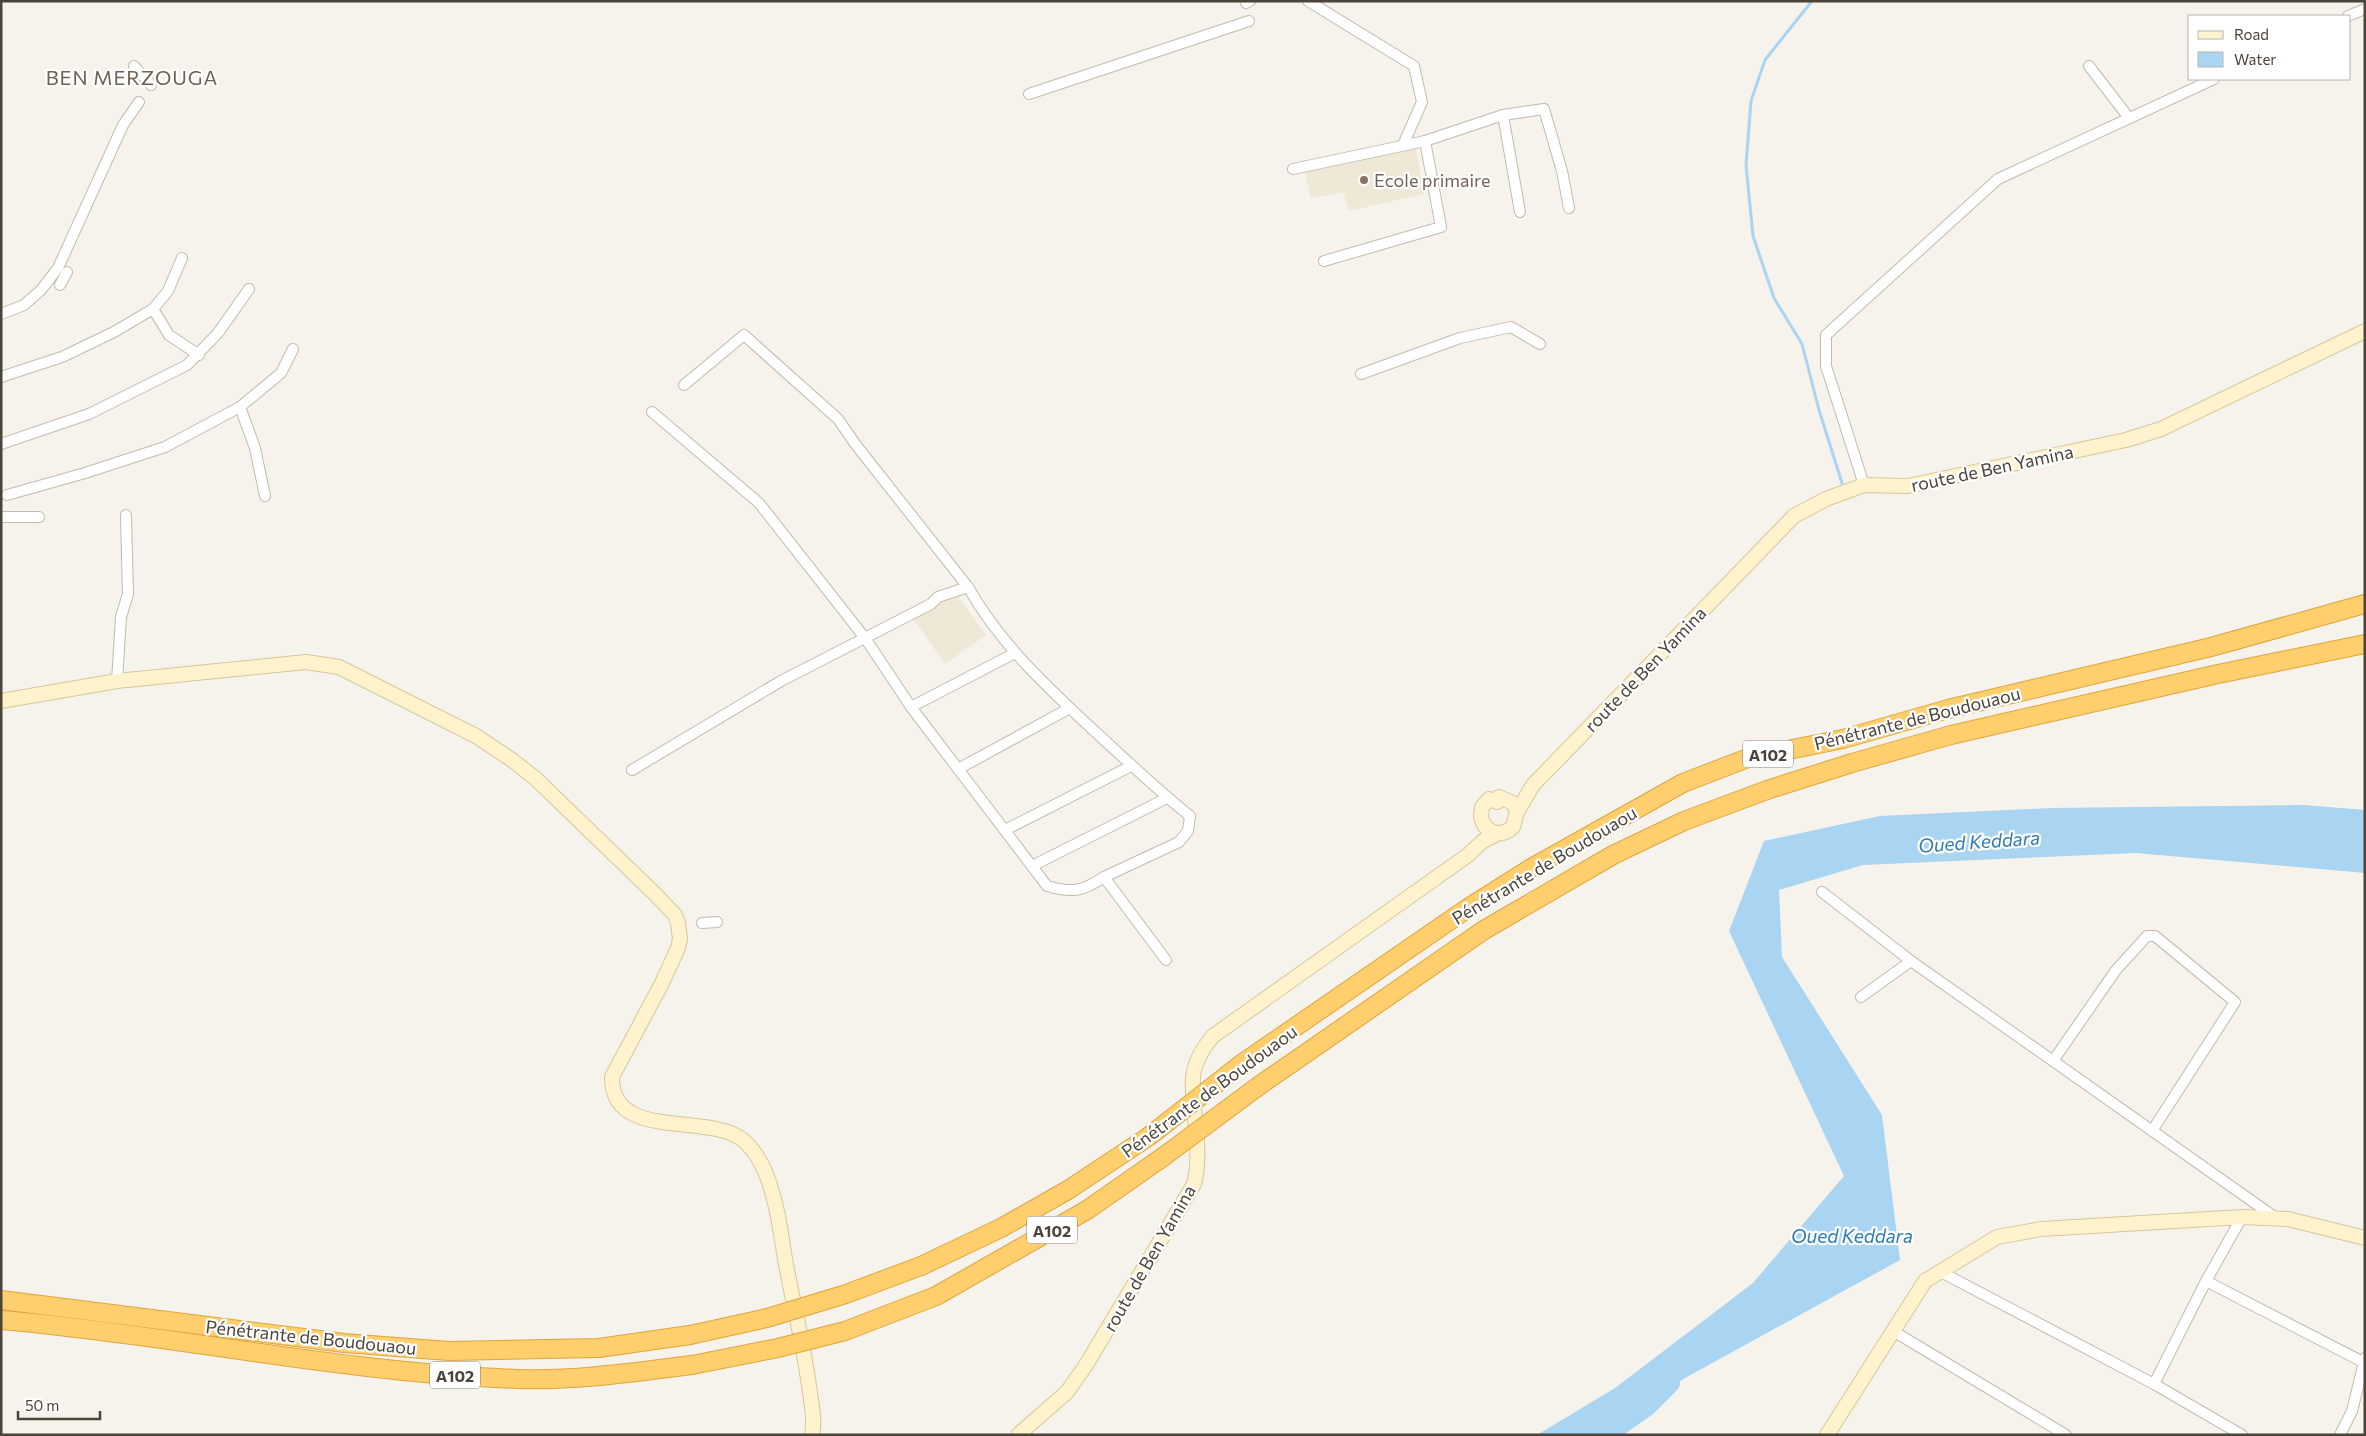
<svg xmlns="http://www.w3.org/2000/svg" width="2366" height="1436" font-family="Commissioner,sans-serif">
<rect width="100%" height="100%" fill="#f6f3ec"/>
<g fill="#efe8d6">
<path d="M 1416,149 L 1424,194 L 1349,211 L 1343,192 L 1311,199 L 1304,168 Z"/>
<path d="M 950,586 L 986,635 L 945,664 L 910,614 Z"/>
</g>
<path fill="#a9d4f2" d="M 2304,805 L 2365,810 L 2365,873 L 2136,853 L 1863,865 L 1779,890 L 1782,957 L 1882,1115 L 1900,1260 L 1685,1378 L 1606,1435 L 1537,1435 L 1615,1388 L 1753,1283 L 1844,1176 L 1729,931 L 1764,841 L 1880,816 L 2052,808 Z"/>
<g fill="none" stroke-linecap="round" stroke-linejoin="round">
<path stroke="#a9d4f2" stroke-width="3" d="M 1812,1 L 1765,60 L 1751,101 L 1746,165 L 1753,236 L 1774,298 L 1802,344 L 1819,410 L 1842,483"/>
<path stroke="#a9d4f2" stroke-width="20" d="M 1606,1435 L 1647,1406 L 1670,1383"/>
<g stroke="#c2bbae" stroke-width="12">
<g id="street">
<path d="M 1308,1 L 1414,66 L 1422,102 L 1403,145"/>
<path d="M 1246,3 L 1250,1"/>
<path d="M 2348,16 L 2365,9"/>
<path d="M 134,66 L 151,85"/>
<path d="M 2089,66 L 2129,118"/>
<path d="M 1029,94 L 1249,21"/>
<path d="M 1503,115 L 1520,212"/>
<path d="M 1293,169 L 1425,141 L 1503,115 L 1544,109 L 1562,171 L 1569,208"/>
<path d="M 1324,261 L 1441,227 L 1425,141"/>
<path d="M 60,285 L 67,272"/>
<path d="M 153,309 L 169,335 L 199,355"/>
<path d="M 1,314 L 24,305 L 41,290 L 58,268 L 123,125 L 139,102"/>
<path d="M 1361,374 L 1460,338 L 1511,327 L 1540,344"/>
<path d="M 1,377 L 62,357 L 114,332 L 153,309 L 168,291 L 182,258"/>
<path d="M 684,385 L 744,335 L 838,419 L 856,445 L 968,587 C 999,642 1044,684 1090,727 C 1123,757 1155,788 1190,816 L 1188,831 L 1179,842 L 1104,877 L 1166,960"/>
<path d="M 240,407 L 255,448 L 265,496"/>
<path d="M 652,412 L 759,503 L 865,638 L 911,707"/>
<path d="M 1,444 L 89,414 L 187,365 L 218,333 L 249,289"/>
<path d="M 1864,485 L 1826,366 L 1826,335 L 1998,179 L 2214,79"/>
<path d="M 7,495 L 85,473 L 165,447 L 240,407 L 281,373 L 293,349"/>
<path d="M 1,517 L 39,517"/>
<path d="M 1015,653 L 911,707 L 1047,886 C 1072,893 1082,892 1104,877"/>
<path d="M 117,681 L 121,617 L 128,594 L 126,515"/>
<path d="M 958,769 L 1070,708"/>
<path d="M 632,770 L 781,681 L 931,604 L 938,597 L 968,587"/>
<path d="M 1005,830 L 1131,766"/>
<path d="M 1032,866 L 1167,798"/>
<path d="M 1822,892 L 1911,961"/>
<path d="M 702,923 L 717,922"/>
<path d="M 1861,997 L 1911,961 L 2276,1218"/>
<path d="M 2053,1061 L 2116,970 L 2147,936 L 2155,936 L 2235,1002 L 2152,1131"/>
<path d="M 1939,1271 L 2154,1384 L 2242,1435"/>
<path d="M 2206,1281 L 2365,1363"/>
<path d="M 1893,1331 L 2066,1435"/>
<path d="M 2154,1384 L 2206,1281 L 2242,1217"/>
<path d="M 2340,1435 L 2352,1411 L 2365,1358"/>
</g>
</g>
<g stroke="#d6c79b" stroke-width="16">
<g id="secondary">
<path d="M 1,701 L 117,681 L 306,662 L 339,667 L 476,736 L 512,760 L 536,779 L 655,894 L 675,915 L 678,923 L 680,939 L 678,948 L 662,983 L 612,1077 C 611,1142 708,1112 743,1140 C 758,1153 767,1173 772,1192 C 780,1217 782,1245 787,1270 C 795,1311 805,1352 810,1393 C 812,1407 815,1421 812,1435"/>
<path d="M 1517,812 L 1513,803 L 1499,797 L 1497,802 L 1489,799 L 1482,807 L 1481,817 C 1485,833 1501,838 1513,827 L 1517,812 L 1533,785 L 1794,516 L 1826,499 L 1864,485 L 1908,486 L 2126,440 L 2161,429 L 2365,331"/>
<path d="M 1018,1435 L 1067,1392 L 1086,1365 L 1194,1184 C 1203,1148 1191,1113 1193,1078 C 1194,1062 1203,1048 1213,1036 L 1468,855 L 1483,841 L 1499,833"/>
<path d="M 1827,1435 L 1925,1281 L 1997,1237 L 2041,1229 L 2242,1217 L 2288,1219 L 2365,1238"/>
</g>
</g>
<g stroke="#e0a43c" stroke-width="20">
<g id="highway">
<path d="M 1240,1065 L 1468,908 L 1533,867 L 1683,783 L 1748,758 L 1843,739 L 1948,709 L 2211,647 L 2365,604"/>
<path d="M 1260,1085 L 1484,930 L 1613,855 L 1684,821 L 1767,790 L 1852,763 L 1951,735 L 2218,674 L 2365,644"/>
<path d="M 921,1266 L 1001,1228 L 1068,1190 L 1148,1137"/>
<path d="M 936,1296 L 1087,1210 L 1163,1157"/>
<path d="M 1,1300 L 344,1343 L 449,1351 L 599,1348 L 690,1335"/>
<path d="M 1,1320 C 174,1335 345,1373 519,1379 C 576,1381 635,1372 692,1365"/>
</g>
</g>
<use href="#street" stroke="#fff" stroke-width="10"/>
<use href="#secondary" stroke="#fff3cd" stroke-width="14"/>
<use href="#highway" stroke="#ffcf6e" stroke-width="18"/>
<g stroke="#e0a43c" stroke-width="20" stroke-linecap="butt">
<g id="highway-bridge">
<path d="M 1148,1137 L 1240,1065"/>
<path d="M 1163,1157 L 1260,1085"/>
<path d="M 690,1335 L 767,1318 L 846,1294 L 921,1266"/>
<path d="M 692,1365 L 778,1348 L 845,1331 L 936,1296"/>
</g>
</g>
<use href="#highway-bridge" stroke="#ffcf6e" stroke-width="18"/>
</g>
<circle fill="#8d6e63" stroke="#fff" stroke-width="2" cx="1364" cy="180" r="5"/>
<g text-anchor="middle" dominant-baseline="central" stroke-width="4.5" stroke-linejoin="round" paint-order="stroke">
<g fill="#fff" stroke="#817c74" stroke-width="1">
<rect x="1743" y="740.5" width="50" height="27" rx="4"/>
<rect x="1027" y="1216.5" width="50" height="27" rx="4"/>
<rect x="430" y="1361.5" width="50" height="27" rx="4"/>
</g>
<g font-size="16" font-weight="bold" fill="#4b4439">
<text x="1768" y="754">A102</text>
<text x="1052" y="1230">A102</text>
<text x="455" y="1375">A102</text>
</g>
<g font-size="18" fill="#785e54" stroke="#fff" text-anchor="start">
<text x="1374" y="180">Ecole primaire</text>
</g>
<g font-size="18" fill="#4b4439" stroke="#fff">
<text transform="translate(1992 468) rotate(-12)">route de Ben Yamina</text>
<text transform="translate(1645 669) rotate(-46)">route de Ben Yamina</text>
<text transform="translate(1917 718) rotate(-14)">Pénétrante de Boudouaou</text>
<text transform="translate(1544 865) rotate(-31)">Pénétrante de Boudouaou</text>
<text transform="translate(1209 1091) rotate(-36)">Pénétrante de Boudouaou</text>
<text transform="translate(1149 1258) rotate(-60)">route de Ben Yamina</text>
<text transform="translate(311 1337) rotate(6)">Pénétrante de Boudouaou</text>
</g>
<g font-size="19" font-style="italic" fill="#2e7ab2" stroke="#fff">
<text transform="translate(1979 841) rotate(-4)">Oued Keddara</text>
<text x="1852" y="1235">Oued Keddara</text>
</g>
<g font-size="20" letter-spacing="1" fill="#6e6250" stroke="#fff">
<text x="132" y="77">BEN MERZOUGA</text>
</g>
</g>
<rect width="2366" height="1436" fill="none" stroke="#4b4439" stroke-width="5"/>
<rect x="2188" y="15" width="162" height="65" fill="#ffffff" stroke="#b7b4b0"/>
<rect x="2198" y="31" width="25" height="8" fill="#fff3cd" stroke="#b7b4b0"/>
<text x="2234" y="40" font-size="15" fill="#4b4439">Road</text>
<rect x="2198" y="52" width="25" height="15" fill="#a9d4f2" stroke="#b7b4b0"/>
<text x="2234" y="65" font-size="15" fill="#4b4439">Water</text>
<path d="M18 1411v8h82v-8" fill="none" stroke="#4b4439" stroke-width="2.5"/>
<text x="25" y="1411" font-size="15" fill="#4b4439" stroke="#ffffff" stroke-width="4" paint-order="stroke">50 m</text>
</svg>
